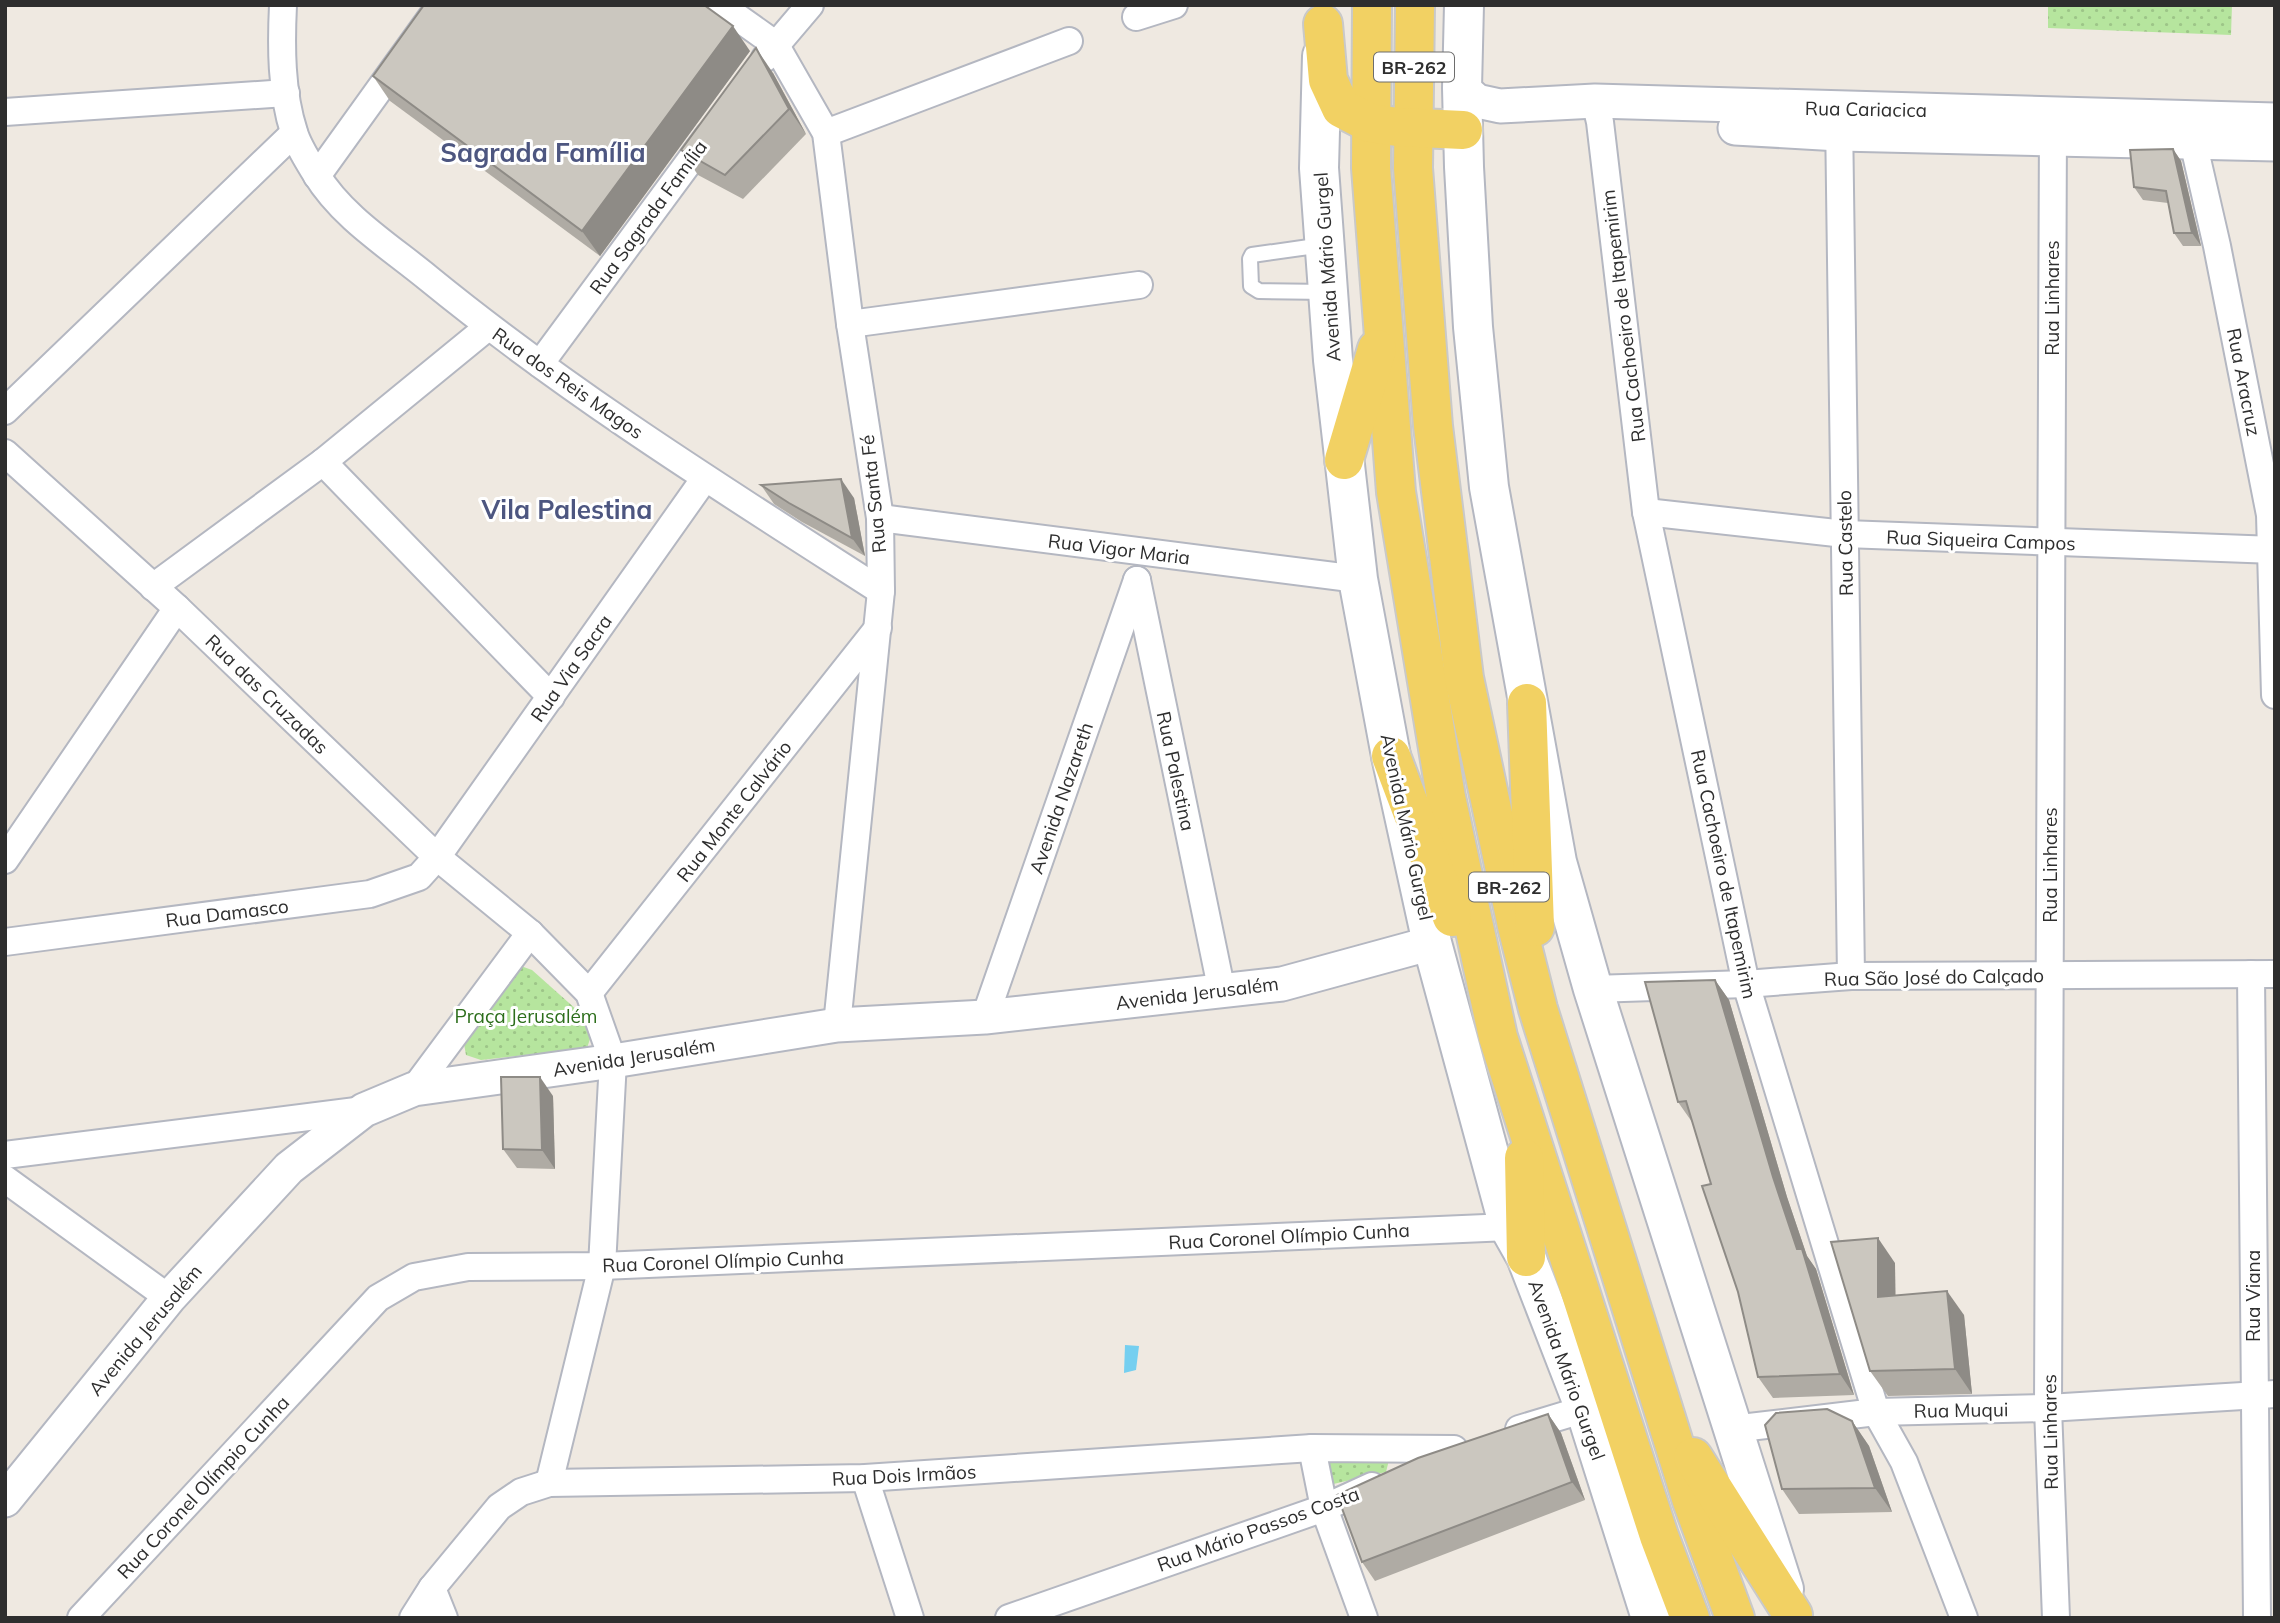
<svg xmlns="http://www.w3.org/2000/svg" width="2280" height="1623" font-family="Mulish,sans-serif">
<defs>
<pattern id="green-dots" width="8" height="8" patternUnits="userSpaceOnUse" patternTransform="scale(1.75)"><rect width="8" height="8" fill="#b6e59e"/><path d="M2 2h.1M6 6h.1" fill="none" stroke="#9dc588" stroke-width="1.8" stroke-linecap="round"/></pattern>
</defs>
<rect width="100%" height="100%" fill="#efe9e1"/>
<g fill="url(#green-dots)">
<path d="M 2048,5 L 2232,5 L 2231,35 L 2048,28 Z"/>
<path d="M 518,965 L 532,970 L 587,1019 L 591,1036 L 587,1048 L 481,1060 L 466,1055 L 464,1044 L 468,1030 Z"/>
<path d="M 1321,1456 L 1389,1460 L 1386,1472 L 1329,1485 Z"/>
</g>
<path fill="#75cff0" d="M 1125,1345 L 1139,1346 L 1136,1370 L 1124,1373 Z"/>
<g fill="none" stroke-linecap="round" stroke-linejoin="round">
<g stroke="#b4b7c1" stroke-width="18">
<path id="service" d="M 1323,245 L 1252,255 L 1250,259 L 1251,286 L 1259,291 L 1328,292"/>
</g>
<g stroke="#b4b7c1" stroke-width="30">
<g id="minor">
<path d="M 283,5 C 281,46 281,92 294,132 C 298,146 308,161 316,174 C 342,217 389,246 428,278 C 570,394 727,492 881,591"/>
<path d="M 720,5 L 775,44 L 826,133 L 850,324 L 880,518 L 881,591 L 837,1025"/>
<path d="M 1136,17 L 1174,5"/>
<path d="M 765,58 L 810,5"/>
<path d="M 1595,101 L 1600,122 L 1646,512 L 1746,984 L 1876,1412 L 1904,1462 L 1964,1618"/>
<path d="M 5,112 L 286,93"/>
<path d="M 1839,117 L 1851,976"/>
<path d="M 2053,122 L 2048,1408 L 2056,1618"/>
<path d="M 2189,124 L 2217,246 L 2270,515 L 2275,695"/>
<path d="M 826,133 L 1069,41"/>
<path d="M 317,176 L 440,5"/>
<path d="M 850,324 L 1139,285"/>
<path d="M 540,364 L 709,135"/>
<path d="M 5,411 L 294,133"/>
<path d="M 5,453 L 177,608 L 437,857 L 530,933 L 589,993 L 613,1061 L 602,1266 L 549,1483"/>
<path d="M 323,462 L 551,697"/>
<path d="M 1646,512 L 1845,534 L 2275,550"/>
<path d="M 880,518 L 1358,579"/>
<path d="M 1137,580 L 1222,992"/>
<path d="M 153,587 L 323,462 L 488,327"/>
<path d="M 5,860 L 177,608"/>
<path d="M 5,942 L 370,894 L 419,877 L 437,857 L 705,478"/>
<path d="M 2251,974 L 2257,1618"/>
<path d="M 1593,989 L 1746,984 L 1851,976 L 2275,974"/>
<path d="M 589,993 L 878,628"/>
<path d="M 985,1017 L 1137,580"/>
<path d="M 414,1089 L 530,933"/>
<path d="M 5,1155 L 364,1110"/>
<path d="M 5,1179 L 169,1298"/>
<path d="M 1519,1429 L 1585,1409"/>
<path d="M 1732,1429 L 1876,1412 L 2048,1408 L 2275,1394"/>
<path d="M 1312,1448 L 1324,1508 L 1364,1618"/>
<path d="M 865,1478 L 910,1618"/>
<path d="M 432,1588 L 444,1618"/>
<path d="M 81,1618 L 378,1298 L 414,1277 L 468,1267 L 602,1266 L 1509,1227"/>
<path d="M 413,1618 L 432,1588 L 499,1507 L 521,1492 L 549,1483 L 865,1478 L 1312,1448 L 1454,1449"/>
<path d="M 1009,1618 L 1324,1508 L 1372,1486"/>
</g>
</g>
<g stroke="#b4b7c1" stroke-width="37">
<g id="tertiary">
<path d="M 1462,88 L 1477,101 L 1500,106 L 1595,101 L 2275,120"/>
<path d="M 1735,128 L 1839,134 L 2275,144"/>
<path d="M 5,1500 L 169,1298 L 289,1168 L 364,1110 L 414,1089 L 613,1061 L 837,1025 L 985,1017 L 1282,984 L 1432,943"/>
</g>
</g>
<g stroke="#b4b7c1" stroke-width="42">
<g id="secondary">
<path d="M 1464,5 L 1462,88 L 1464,167 L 1473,327 L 1489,487 L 1557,862 L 1593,989 L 1784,1589"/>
<path d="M 1322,56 L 1319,168 L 1333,360 L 1358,579 L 1391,756 L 1432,943 L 1509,1227 L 1526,1257 L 1585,1409 L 1651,1618"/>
</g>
</g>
<g stroke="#c9c9c9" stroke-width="42">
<g id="primary">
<path d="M 1372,5 L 1371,168 L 1396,492 L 1446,797 L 1498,1037 L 1659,1536 L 1690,1618"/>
<path d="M 1415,5 L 1413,168 L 1433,426 L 1464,678 L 1517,926 L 1538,1009 L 1692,1501 L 1735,1618"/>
<path d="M 1323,24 L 1328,80 L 1341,108 L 1370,123 L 1397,127 L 1463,130"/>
<path d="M 1344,460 L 1377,349"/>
<path d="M 1527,703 L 1535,927"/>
<path d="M 1391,756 L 1452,917"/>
<path d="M 1524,1158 L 1526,1257"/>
<path d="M 1693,1457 L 1793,1615"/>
</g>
</g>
<use href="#service" stroke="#fff" stroke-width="14"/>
<use href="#minor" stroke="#fff" stroke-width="26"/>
<use href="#tertiary" stroke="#fff" stroke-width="33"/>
<use href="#secondary" stroke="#fff" stroke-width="38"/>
<use href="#primary" stroke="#f2d163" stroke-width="38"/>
</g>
<g fill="#afaba4">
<path d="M 750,51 L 600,256 L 390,101 L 373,76 Z"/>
<path d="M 773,73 L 806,134 L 743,199 L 698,175 L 681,150 Z"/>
<path d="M 2173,149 L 2181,161 L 2201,246 L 2183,246 L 2174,233 L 2168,203 L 2143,200 L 2134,187 Z"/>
<path d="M 761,485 L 854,498 L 865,556 L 802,522 L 774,504 Z"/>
<path d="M 1715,980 L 1729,1000 L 1787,1197 L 1807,1256 L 1816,1269 L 1854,1395 L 1773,1398 L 1758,1377 L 1738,1292 L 1711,1184 L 1692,1122 L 1678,1102 Z"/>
<path d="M 553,1096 L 555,1169 L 517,1168 L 503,1149 Z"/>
<path d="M 1895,1263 L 1895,1296 L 1964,1315 L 1972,1394 L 1888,1396 L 1870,1371 Z"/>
<path d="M 1548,1414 L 1561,1433 L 1585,1500 L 1375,1581 L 1362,1562 Z"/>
<path d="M 1852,1421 L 1869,1446 L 1892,1512 L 1799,1514 L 1782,1489 Z"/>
</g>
<g fill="#8e8b86">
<path d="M 733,26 L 750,51 L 600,256 L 582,231 Z"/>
<path d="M 756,48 L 773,73 L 806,134 L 789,109 Z"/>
<path d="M 2173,149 L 2181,161 L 2201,246 L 2192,233 Z"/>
<path d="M 841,479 L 854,498 L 865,556 L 852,538 Z"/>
<path d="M 1715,980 L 1729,1000 L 1787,1197 L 1807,1256 L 1816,1269 L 1854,1395 L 1840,1374 L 1797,1249 L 1773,1177 Z"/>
<path d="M 540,1077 L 553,1096 L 555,1169 L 542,1150 Z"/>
<path d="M 1878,1238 L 1895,1263 L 1896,1322 L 1878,1297 Z"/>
<path d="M 1947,1291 L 1964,1315 L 1972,1394 L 1955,1369 Z"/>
<path d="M 1548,1414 L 1561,1433 L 1585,1500 L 1572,1482 Z"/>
<path d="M 1852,1421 L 1869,1446 L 1892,1512 L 1875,1488 Z"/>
</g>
<g fill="#cbc7bf" stroke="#8e8b86" stroke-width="2">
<path d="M 424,5 L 704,5 L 733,26 L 582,231 L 373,76 Z"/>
<path d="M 756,48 L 789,109 L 725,175 L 681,150 Z"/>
<path d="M 2173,149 L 2192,233 L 2174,233 L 2166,191 L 2134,187 L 2130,150 Z"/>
<path d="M 841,479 L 852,538 L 789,503 L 761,485 Z"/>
<path d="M 1715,980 L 1773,1177 L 1797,1249 L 1802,1249 L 1840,1374 L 1758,1377 L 1738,1292 L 1702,1186 L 1711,1184 L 1686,1101 L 1678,1102 L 1645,982 Z"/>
<path d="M 501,1077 L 540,1077 L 542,1150 L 503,1149 Z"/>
<path d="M 1878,1238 L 1878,1297 L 1947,1291 L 1955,1369 L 1870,1371 L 1831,1242 Z"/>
<path d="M 1827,1409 L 1852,1421 L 1875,1488 L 1782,1489 L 1765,1425 L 1776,1413 Z"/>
<path d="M 1548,1414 L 1572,1482 L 1362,1562 L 1337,1495 L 1418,1458 Z"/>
</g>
<g text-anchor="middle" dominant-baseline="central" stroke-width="6" stroke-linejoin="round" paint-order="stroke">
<g fill="#fff" stroke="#6d6d6d" stroke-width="2">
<rect x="1374" y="52.5" width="80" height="29" rx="5"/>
<rect x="1469" y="872.5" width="80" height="29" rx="5"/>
</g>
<g font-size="18" font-weight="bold" fill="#2e2e2e">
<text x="1414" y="67">BR-262</text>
<text x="1509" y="887">BR-262</text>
</g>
<g font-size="19" fill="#2e2e2e" stroke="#fff">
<text transform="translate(1866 109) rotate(1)">Rua Cariacica</text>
<text transform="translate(648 217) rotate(-54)">Rua Sagrada Família</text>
<text transform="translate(1327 267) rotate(-94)">Avenida Mário Gurgel</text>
<text transform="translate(2052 298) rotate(-90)">Rua Linhares</text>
<text transform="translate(1623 316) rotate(-97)">Rua Cachoeiro de Itapemirim</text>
<text transform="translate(2244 382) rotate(79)">Rua Aracruz</text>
<text transform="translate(568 383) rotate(35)">Rua dos Reis Magos</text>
<text transform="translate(873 494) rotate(-96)">Rua Santa Fé</text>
<text transform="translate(1981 540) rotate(2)">Rua Siqueira Campos</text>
<text transform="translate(1845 543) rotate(-91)">Rua Castelo</text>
<text transform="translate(1119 549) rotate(7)">Rua Vigor Maria</text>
<text transform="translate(571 668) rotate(-55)">Rua Via Sacra</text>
<text transform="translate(267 694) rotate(44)">Rua das Cruzadas</text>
<text transform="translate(1176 771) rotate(78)">Rua Palestina</text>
<text transform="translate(1061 798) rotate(-71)">Avenida Nazareth</text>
<text transform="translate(734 811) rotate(-52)">Rua Monte Calvário</text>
<text transform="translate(1407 827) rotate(78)">Avenida Mário Gurgel</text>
<text transform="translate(2050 865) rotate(-90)">Rua Linhares</text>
<text transform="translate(1724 874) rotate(78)">Rua Cachoeiro de Itapemirim</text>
<text transform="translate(227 913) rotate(-7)">Rua Damasco</text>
<text transform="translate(1934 977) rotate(-1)">Rua São José do Calçado</text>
<text transform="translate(1197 993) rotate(-7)">Avenida Jerusalém</text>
<text transform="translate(634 1057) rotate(-9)">Avenida Jerusalém</text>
<text transform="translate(1289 1236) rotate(-3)">Rua Coronel Olímpio Cunha</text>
<text transform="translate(723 1261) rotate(-2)">Rua Coronel Olímpio Cunha</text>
<text transform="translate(2253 1296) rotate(-90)">Rua Viana</text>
<text transform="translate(145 1330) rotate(-50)">Avenida Jerusalém</text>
<text transform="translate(1567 1370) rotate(70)">Avenida Mário Gurgel</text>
<text transform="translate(1961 1410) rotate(-1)">Rua Muqui</text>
<text transform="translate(2050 1432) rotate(-91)">Rua Linhares</text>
<text transform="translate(904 1475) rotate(-3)">Rua Dois Irmãos</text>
<text transform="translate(203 1487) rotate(-47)">Rua Coronel Olímpio Cunha</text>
<text transform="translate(1258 1529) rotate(-20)">Rua Mário Passos Costa</text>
</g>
<g font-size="19" fill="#2c6e1b" stroke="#fff">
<text x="526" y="1016">Praça Jerusalém</text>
</g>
<g font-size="26" font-weight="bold" fill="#4d5680" stroke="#fff">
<text x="543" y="152">Sagrada Família</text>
<text x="567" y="509">Vila Palestina</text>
</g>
</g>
<rect width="2280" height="1623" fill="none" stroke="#2e2e2e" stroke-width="14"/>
</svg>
